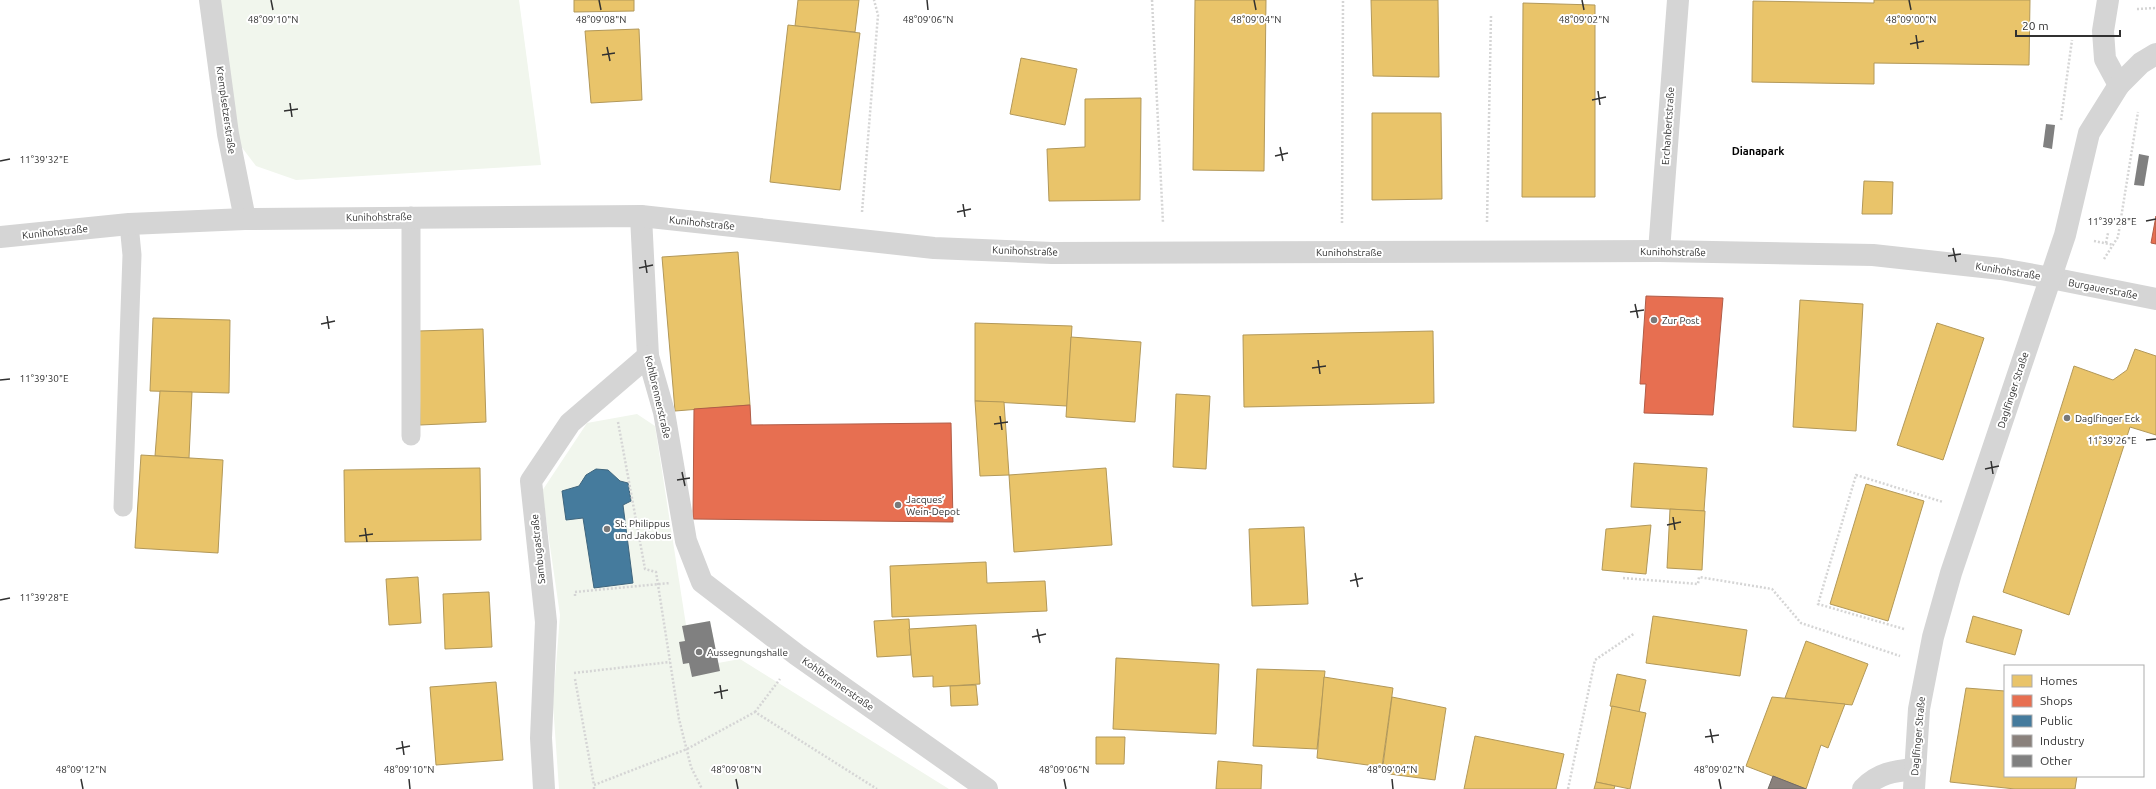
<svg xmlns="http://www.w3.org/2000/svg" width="2156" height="789" font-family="Ubuntu,sans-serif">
<rect width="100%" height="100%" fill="#fff"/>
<g fill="#f1f6ed">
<path d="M 214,0 L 519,0 L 541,165 L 296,180 L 256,166 L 237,141 Z"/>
<path d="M 637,414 L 655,426 L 686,625 L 710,621 L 718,663 L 740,659 L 949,789 L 559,789 L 553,704 L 560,615 L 542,491 L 587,423 Z"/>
</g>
<g fill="#e9c46a" stroke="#b29859">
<path d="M 574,0 L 634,0 L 634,11 L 574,12 Z"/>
<path d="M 798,0 L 859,0 L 855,32 L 795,26 Z"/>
<path d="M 1195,0 L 1266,0 L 1264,171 L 1193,170 Z"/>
<path d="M 1371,0 L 1438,0 L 1439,77 L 1373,76 Z"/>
<path d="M 1874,0 L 2030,0 L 2029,65 L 1874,63 L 1874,84 L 1752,82 L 1753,1 L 1874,3 Z"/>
<path d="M 1523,3 L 1595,5 L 1595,197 L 1522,197 Z"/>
<path d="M 788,25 L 860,33 L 840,190 L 770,182 Z"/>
<path d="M 639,29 L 642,100 L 591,103 L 585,31 Z"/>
<path d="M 1021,58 L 1077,69 L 1065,125 L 1010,114 Z"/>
<path d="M 1141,98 L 1140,200 L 1049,201 L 1047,149 L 1085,147 L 1085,99 Z"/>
<path d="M 1372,113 L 1441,113 L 1442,199 L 1372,200 Z"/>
<path d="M 1864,181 L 1893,182 L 1892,214 L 1862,214 Z"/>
<path d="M 738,252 L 750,405 L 675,411 L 662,257 Z"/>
<path d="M 1800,300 L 1863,304 L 1856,431 L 1793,427 Z"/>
<path d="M 153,318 L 230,320 L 229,393 L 150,391 Z"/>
<path d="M 975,323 L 1072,326 L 1067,406 L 975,401 Z"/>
<path d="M 1937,323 L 1984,338 L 1943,460 L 1897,445 Z"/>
<path d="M 483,329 L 486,422 L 420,425 L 418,331 Z"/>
<path d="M 1433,331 L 1434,403 L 1244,407 L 1243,335 Z"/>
<path d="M 1071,337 L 1141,342 L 1135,422 L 1066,417 Z"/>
<path d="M 2135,349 L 2156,356 L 2156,435 L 2130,427 L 2069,615 L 2003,592 L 2074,366 L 2113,380 L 2127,370 Z"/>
<path d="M 160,391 L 192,392 L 189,458 L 155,456 Z"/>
<path d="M 1176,394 L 1210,396 L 1206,469 L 1173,467 Z"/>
<path d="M 975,401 L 1004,402 L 1009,475 L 980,476 Z"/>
<path d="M 141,455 L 223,460 L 218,553 L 135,548 Z"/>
<path d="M 1634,463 L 1707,468 L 1704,511 L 1631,507 Z"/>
<path d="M 480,468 L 481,540 L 345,542 L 344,470 Z"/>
<path d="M 1106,468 L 1112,545 L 1014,552 L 1009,475 Z"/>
<path d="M 1866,484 L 1924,501 L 1888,621 L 1830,604 Z"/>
<path d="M 1670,509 L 1705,511 L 1702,570 L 1667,568 Z"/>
<path d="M 1651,525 L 1646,574 L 1602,570 L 1606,529 Z"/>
<path d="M 1304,527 L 1308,604 L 1252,606 L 1249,529 Z"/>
<path d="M 986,562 L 987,583 L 1045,581 L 1047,611 L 892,617 L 890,566 Z"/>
<path d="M 418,577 L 421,623 L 389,625 L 386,579 Z"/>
<path d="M 489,592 L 492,647 L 445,649 L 443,594 Z"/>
<path d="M 1653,616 L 1747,630 L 1740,676 L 1646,663 Z"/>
<path d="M 1973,616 L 2022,630 L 2015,655 L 1966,642 Z"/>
<path d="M 909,619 L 911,655 L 877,657 L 874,621 Z"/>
<path d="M 976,625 L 980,684 L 933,687 L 933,676 L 913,677 L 909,629 Z"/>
<path d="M 1806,641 L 1868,664 L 1852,705 L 1785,698 Z"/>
<path d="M 1116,658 L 1219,664 L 1216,734 L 1113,729 Z"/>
<path d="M 1257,669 L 1325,671 L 1317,749 L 1253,746 Z"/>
<path d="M 1617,674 L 1646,680 L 1639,712 L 1610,706 Z"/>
<path d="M 1324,677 L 1393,688 L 1382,767 L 1317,758 Z"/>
<path d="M 496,682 L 503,760 L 436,765 L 430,687 Z"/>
<path d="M 976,685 L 978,705 L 951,706 L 950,686 Z"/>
<path d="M 1966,688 L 2005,691 L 2005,776 L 2077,776 L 2075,789 L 2015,789 L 1950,782 Z"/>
<path d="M 1392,697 L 1446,708 L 1435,780 L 1382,773 Z"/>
<path d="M 1772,697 L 1845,704 L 1828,748 L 1821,745 L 1806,789 L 1746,766 Z"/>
<path d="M 1612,706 L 1646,713 L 1630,789 L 1596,782 Z"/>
<path d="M 1475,736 L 1564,754 L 1556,789 L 1464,789 Z"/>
<path d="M 1096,737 L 1125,737 L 1124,764 L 1096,764 Z"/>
<path d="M 1218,761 L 1262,765 L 1261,789 L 1216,789 Z"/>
<path d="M 1596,782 L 1615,786 L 1614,789 L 1594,789 Z"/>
</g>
<g fill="#e76f51" stroke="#b05c47">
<path d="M 2156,216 L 2156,244 L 2151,243 Z"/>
<path d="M 1646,296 L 1723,298 L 1713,415 L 1644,413 L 1646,384 L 1640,384 Z"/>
<path d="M 750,405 L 751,425 L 951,423 L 953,522 L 693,519 L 694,409 Z"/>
</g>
<path fill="#457b9d" stroke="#3f657d" d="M 596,469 L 608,470 L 620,481 L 628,483 L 631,501 L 623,505 L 633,583 L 594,588 L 583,518 L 566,520 L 562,491 L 579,486 L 586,475 Z"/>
<path fill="#8a817c" stroke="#6f6966" d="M 1773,776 L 1806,789 L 1768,789 Z"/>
<g fill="#808080">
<path d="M 2046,124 L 2055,125 L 2052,149 L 2043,147 Z"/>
<path d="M 2139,154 L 2149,156 L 2144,186 L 2134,185 Z"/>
<path d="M 710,621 L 720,671 L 692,677 L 689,663 L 683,664 L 679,642 L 685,641 L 682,626 Z"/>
</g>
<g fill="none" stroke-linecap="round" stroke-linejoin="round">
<g stroke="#d5d5d5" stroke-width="2.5" stroke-dasharray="2 2" stroke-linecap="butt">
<path d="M 1152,0 L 1163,223"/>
<path d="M 2137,9 L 2156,8"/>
<path d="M 2061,120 L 2072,40"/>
<path d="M 862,212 L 878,15 L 874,0"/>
<path d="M 1487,222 L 1491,16"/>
<path d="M 1342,223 L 1343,0"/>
<path d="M 2094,241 L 2114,245"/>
<path d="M 2106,243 L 2108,233"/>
<path d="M 2104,259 L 2118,237 L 2138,112"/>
<path d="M 618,422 L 645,569 L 656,572 L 679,719 L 691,767 L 702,789"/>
<path d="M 1623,578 L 1698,584 L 1699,577 L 1772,589 L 1801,623 L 1900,656"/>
<path d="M 575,596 L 575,592 L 670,583"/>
<path d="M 1904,629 L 1818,604 L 1856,475 L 1943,502"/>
<path d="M 574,673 L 670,662"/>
<path d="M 575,679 L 594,785"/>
<path d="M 755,712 L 780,679"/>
<path d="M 594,789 L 594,785 L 687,749 L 755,712 L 877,789"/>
<path d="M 1568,789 L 1595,660 L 1635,633"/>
</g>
<g stroke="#d5d5d5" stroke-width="19">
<path d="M 411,436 L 411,216"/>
<path d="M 123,507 L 132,255 L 129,224"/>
</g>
<g stroke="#d5d5d5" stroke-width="22">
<path d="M 210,0 L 228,134 L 245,219"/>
<path d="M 2108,0 L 2103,31 L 2105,59 L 2119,85"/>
<path d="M 641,216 L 648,356 L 664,412 L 686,541 L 702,582 L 797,655 L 987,789"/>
<path d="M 1659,251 L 1678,0"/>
<path d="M 2051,278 L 2156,299"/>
<path d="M 544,789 L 541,738 L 546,622 L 531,481 L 570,423 L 648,356"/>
<path d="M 1863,789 C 1878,773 1894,771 1915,769"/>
</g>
<g stroke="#d5d5d5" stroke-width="22">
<path d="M 0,237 L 129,224 L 245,219 L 641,216 L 934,248 L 1052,253 L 1659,251 L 1873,255 L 2001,269 L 2051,278"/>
<path d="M 1914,789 L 1919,709 L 1933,637 L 1951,573 L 2065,235 L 2089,133 L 2119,85 L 2141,63 L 2156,54"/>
</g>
</g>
<path fill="none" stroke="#313131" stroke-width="1.5" d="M 271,0 L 273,10M 599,0 L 601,10M 927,0 L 928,10M 1254,0 L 1256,10M 1582,0 L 1584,10M 1909,0 L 1911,10M 1916,35 L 1918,49M 1910,44 L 1924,41M 607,47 L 610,61M 602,55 L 615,53M 1598,91 L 1600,105M 1592,100 L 1606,97M 290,103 L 292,117M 284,111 L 298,109M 1280,147 L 1283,161M 1275,156 L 1288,153M 0,161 L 10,159M 963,204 L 965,217M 957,212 L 971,209M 2146,221 L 2156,219M 1953,248 L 1956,262M 1948,256 L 1961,254M 645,260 L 647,273M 639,268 L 653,265M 1635,304 L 1638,318M 1630,312 L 1644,310M 327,316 L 329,329M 321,324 L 335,321M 1318,360 L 1320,374M 1312,368 L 1326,366M 0,380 L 10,379M 1000,416 L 1002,430M 994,424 L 1008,422M 2146,440 L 2156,439M 1991,461 L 1993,474M 1985,469 L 1999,466M 682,472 L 685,486M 677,480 L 690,478M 1673,517 L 1675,530M 1667,525 L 1681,522M 365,528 L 367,542M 359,536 L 373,534M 1355,573 L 1358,587M 1350,581 L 1363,578M 0,600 L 10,598M 1037,629 L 1040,643M 1032,637 L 1046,634M 720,685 L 722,699M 714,693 L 728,690M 1710,729 L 1713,743M 1705,737 L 1719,735M 402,741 L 404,755M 396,749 L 410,746M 81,779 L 83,789M 409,779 L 410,789M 736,779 L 738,789M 1064,779 L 1066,789M 1392,779 L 1393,789M 1719,779 L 1721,789"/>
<g fill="#797979" stroke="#fff" stroke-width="1.5">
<circle cx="1654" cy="320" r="4"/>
<circle cx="2067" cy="418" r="4"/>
<circle cx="898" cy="505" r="4"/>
<circle cx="607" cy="529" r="4"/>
<circle cx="699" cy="652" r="4"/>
</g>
<g text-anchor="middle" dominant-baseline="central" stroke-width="4" stroke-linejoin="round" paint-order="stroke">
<g font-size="10" fill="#313131" stroke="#fff">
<text transform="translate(226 110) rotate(82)">Kremplsetzerstraße</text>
<text transform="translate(1668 126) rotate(-86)">Erchanbertstraße</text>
<text transform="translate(379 217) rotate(-1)">Kunihohstraße</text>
<text transform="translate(702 223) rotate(6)">Kunihohstraße</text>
<text transform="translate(55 232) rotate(-6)">Kunihohstraße</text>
<text transform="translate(1025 251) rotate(2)">Kunihohstraße</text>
<text x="1349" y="252">Kunihohstraße</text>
<text transform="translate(1673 252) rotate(1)">Kunihohstraße</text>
<text transform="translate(2008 271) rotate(9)">Kunihohstraße</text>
<text transform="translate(2103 289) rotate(11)">Burgauerstraße</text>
<text transform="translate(2013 390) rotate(-72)">Daglfinger Straße</text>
<text transform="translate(658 397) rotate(77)">Kohlbrennerstraße</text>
<text transform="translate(538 549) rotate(-96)">Sambugastraße</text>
<text transform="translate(838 684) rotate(35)">Kohlbrennerstraße</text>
<text transform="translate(1918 736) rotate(-85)">Daglfinger Straße</text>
</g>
<g font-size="10" fill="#313131" stroke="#fff" text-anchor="start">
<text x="1662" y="320">Zur Post</text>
<text x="2075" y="418">Daglfinger Eck</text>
<text x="906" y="499">Jacques’<tspan x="906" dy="12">Wein-Depot</tspan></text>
<text x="615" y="523">St. Philippus<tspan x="615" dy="12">und Jakobus</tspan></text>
<text x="707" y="652">Aussegnungshalle</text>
</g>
<g font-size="11" font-weight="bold" fill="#000" stroke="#fff">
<text x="1758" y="151">Dianapark</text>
</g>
</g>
<g font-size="10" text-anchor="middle" fill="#313131" stroke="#fff" stroke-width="4" stroke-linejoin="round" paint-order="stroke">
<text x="273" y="23">48°09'10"N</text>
<text x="601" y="23">48°09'08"N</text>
<text x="928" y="23">48°09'06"N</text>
<text x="1256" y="23">48°09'04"N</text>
<text x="1584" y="23">48°09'02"N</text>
<text x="1911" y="23">48°09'00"N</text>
<text x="44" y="163">11°39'32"E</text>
<text x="2112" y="225">11°39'28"E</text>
<text x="44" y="382">11°39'30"E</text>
<text x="2112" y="444">11°39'26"E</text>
<text x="44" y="601">11°39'28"E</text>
<text x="81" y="773">48°09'12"N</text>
<text x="409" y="773">48°09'10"N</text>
<text x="736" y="773">48°09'08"N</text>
<text x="1064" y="773">48°09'06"N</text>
<text x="1392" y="773">48°09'04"N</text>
<text x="1719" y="773">48°09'02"N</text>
</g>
<rect x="2004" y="665" width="140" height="112" fill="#ffffff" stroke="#adadad"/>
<rect x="2012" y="675" width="20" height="12" fill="#e9c46a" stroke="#adadad"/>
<text x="2040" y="685" font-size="12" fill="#313131">Homes</text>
<rect x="2012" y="695" width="20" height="12" fill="#e76f51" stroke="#adadad"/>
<text x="2040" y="705" font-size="12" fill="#313131">Shops</text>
<rect x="2012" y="715" width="20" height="12" fill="#457b9d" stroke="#adadad"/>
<text x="2040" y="725" font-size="12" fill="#313131">Public</text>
<rect x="2012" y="735" width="20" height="12" fill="#8a817c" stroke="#adadad"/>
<text x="2040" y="745" font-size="12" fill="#313131">Industry</text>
<rect x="2012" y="755" width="20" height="12" fill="#808080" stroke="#adadad"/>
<text x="2040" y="765" font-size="12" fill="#313131">Other</text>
<path d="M2016 30v6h104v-6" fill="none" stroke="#313131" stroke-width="2"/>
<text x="2022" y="30" font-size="12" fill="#313131" stroke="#ffffff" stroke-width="3" paint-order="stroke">20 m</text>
</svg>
